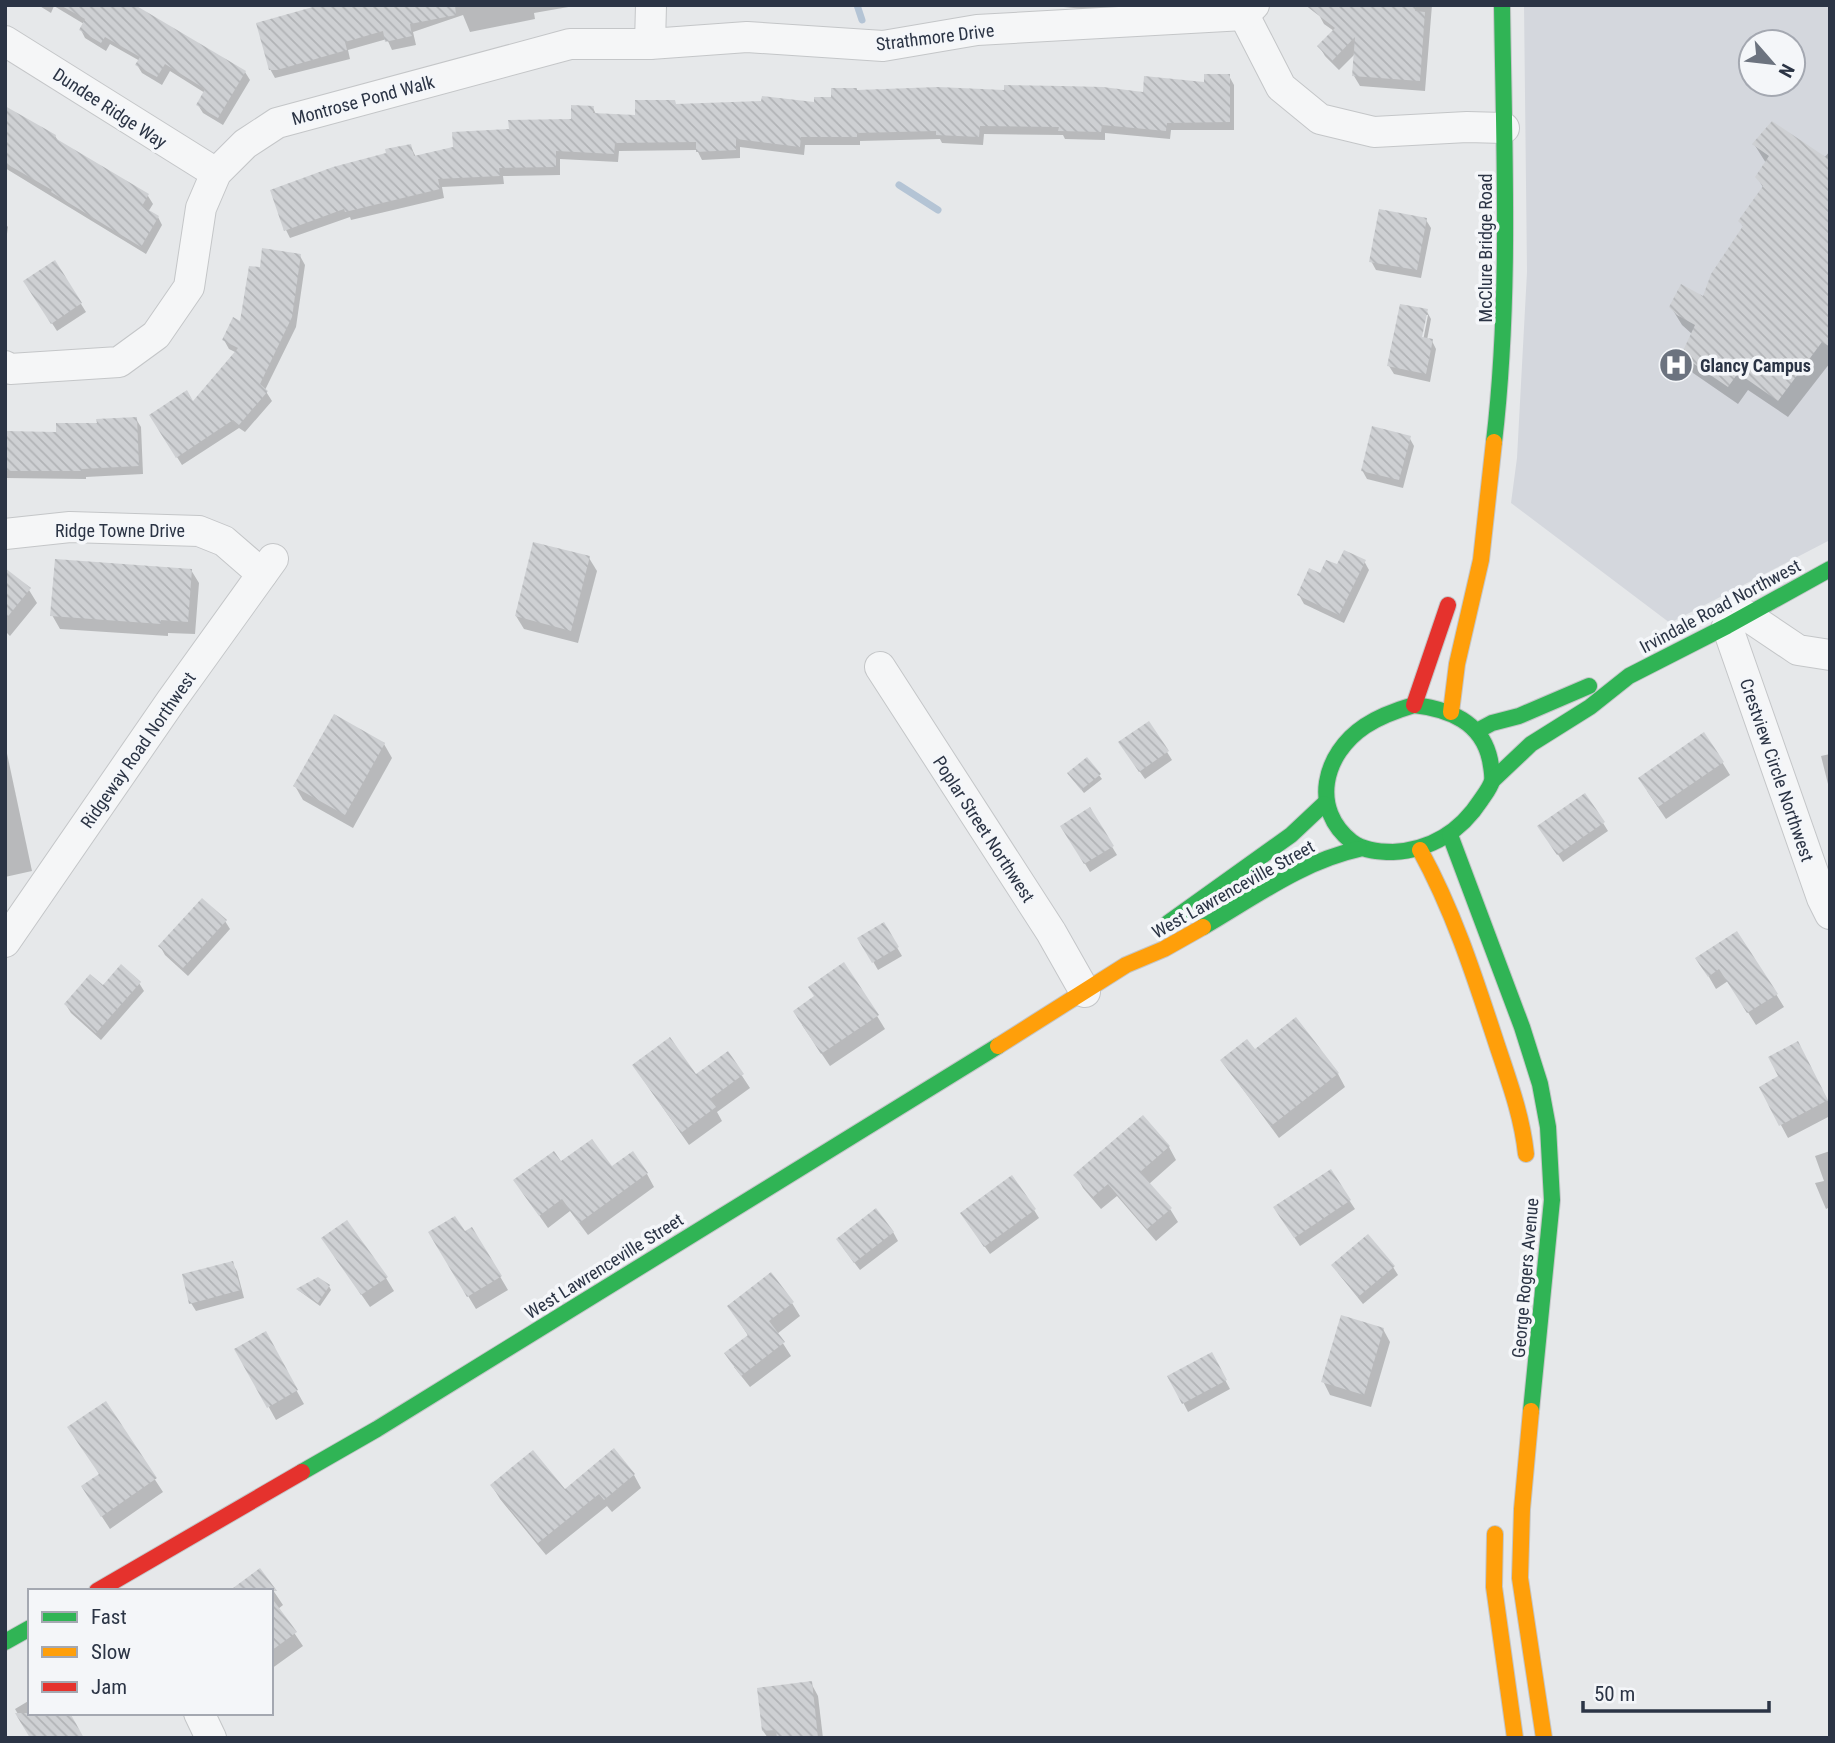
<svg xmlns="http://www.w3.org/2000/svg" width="1835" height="1743" font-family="'Roboto Condensed',sans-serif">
<defs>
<pattern id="building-back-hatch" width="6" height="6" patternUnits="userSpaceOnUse" patternTransform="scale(1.75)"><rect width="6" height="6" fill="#ced0d3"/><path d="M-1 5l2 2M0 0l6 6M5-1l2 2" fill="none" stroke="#b1b3b6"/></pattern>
</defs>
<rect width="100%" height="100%" fill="#e6e8ea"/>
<path fill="#d4d7dd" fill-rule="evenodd" d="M 1524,5 L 1830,5 L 1830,540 L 1670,623 L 1511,503 L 1517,458 L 1527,272 ZM 1751,42 L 1793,42 L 1793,84 L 1751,84 Z"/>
<g fill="#0003" fill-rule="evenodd">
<path d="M 38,5 L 131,5 L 245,72 L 250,80 L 223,125 L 203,113 L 198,105 L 205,93 L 170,71 L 162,85 L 142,73 L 137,65 L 140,61 L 110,44 L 106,51 L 85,38 L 81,30 L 84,24 L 54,6 L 51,13 Z"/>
<path d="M 327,5 L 580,5 L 534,13 L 535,19 L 470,32 L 463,15 L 413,32 L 416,45 L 392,50 L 387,39 L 348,50 L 350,59 L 275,78 L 270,69 Z"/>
<path d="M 1044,5 L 1113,5 L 1113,12 Z"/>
<path d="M 1324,5 L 1432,5 L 1425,91 L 1360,86 L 1354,76 L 1356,53 L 1339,70 L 1325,56 L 1319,46 L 1334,31 L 1324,24 L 1318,13 Z"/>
<path d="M 1229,76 L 1234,85 L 1234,130 L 1171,130 L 1170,139 L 1105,133 L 1105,140 L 1065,139 L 1063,135 L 984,134 L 983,145 L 942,143 L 940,139 L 860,141 L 860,145 L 805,145 L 804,155 L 740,147 L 740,158 L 702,160 L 697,150 L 619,151 L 618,162 L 560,159 L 560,175 L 503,176 L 504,184 L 442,187 L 444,198 L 351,220 L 350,217 L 290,238 L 286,230 L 388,154 L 410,145 L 416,157 L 455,148 L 510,131 L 572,121 L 593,108 L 596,114 L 637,117 L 677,106 L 816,104 L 857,92 L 1145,94 L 1206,84 Z"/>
<path d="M 5,108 L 55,136 L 59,142 L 148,196 L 153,204 L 148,212 L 158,217 L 162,225 L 146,254 L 5,168 Z"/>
<path d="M 1754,144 L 1824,158 L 1830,151 L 1830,363 L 1788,417 L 1748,390 L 1738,404 L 1693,373 L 1683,355 L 1692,334 L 1682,325 L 1671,307 L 1704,299 L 1744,228 L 1740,221 L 1764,189 L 1757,177 L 1766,163 Z"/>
<path d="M 1426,220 L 1431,228 L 1421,278 L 1376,270 L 1371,261 Z"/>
<path d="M 5,223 L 8,227 L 5,247 Z"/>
<path d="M 300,256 L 305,265 L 296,327 L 265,390 L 272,401 L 245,432 L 239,428 L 182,465 L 156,424 L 193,404 L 237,353 L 229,349 L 224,340 L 242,323 L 261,269 Z"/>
<path d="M 30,289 L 81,304 L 86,312 L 57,331 Z"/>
<path d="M 1426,310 L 1431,319 L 1427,340 L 1432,341 L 1436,349 L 1430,382 L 1394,374 L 1389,366 ZM 1424,315 L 1428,315 L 1422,346 L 1418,345 Z"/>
<path d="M 136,419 L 141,427 L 143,474 L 86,477 L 86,479 L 5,478 L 5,431 L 6,433 L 58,434 Z"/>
<path d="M 1409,437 L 1414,446 L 1403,488 L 1367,479 L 1362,470 Z"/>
<path d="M 589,558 L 597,571 L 578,643 L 524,629 L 516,616 Z"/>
<path d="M 1364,561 L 1369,570 L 1344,623 L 1304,604 L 1299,595 L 1321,575 L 1338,567 Z"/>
<path d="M 191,570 L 199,583 L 195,634 L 168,633 L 168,636 L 60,629 L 52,615 Z"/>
<path d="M 5,571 L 29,590 L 37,603 L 10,636 L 7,633 L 5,635 Z"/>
<path d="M 5,744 L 32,871 L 5,877 Z"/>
<path d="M 384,744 L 392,758 L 353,828 L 303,800 L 295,786 Z"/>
<path d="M 1125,751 L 1167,752 L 1172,760 L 1145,779 Z"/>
<path d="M 1830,754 L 1830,792 L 1821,756 Z"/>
<path d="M 1087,759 L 1102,779 L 1084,793 L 1071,777 Z"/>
<path d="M 1722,762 L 1730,775 L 1666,819 L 1647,791 Z"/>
<path d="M 1089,809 L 1117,855 L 1090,872 L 1062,826 Z"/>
<path d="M 1603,823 L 1608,831 L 1563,862 L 1544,834 Z"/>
<path d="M 225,921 L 230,929 L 188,976 L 165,955 L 160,946 Z"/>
<path d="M 883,924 L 902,956 L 878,970 L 860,939 Z"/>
<path d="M 1698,958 L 1776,994 L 1784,1007 L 1756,1025 L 1728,981 L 1716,989 Z"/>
<path d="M 139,983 L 144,991 L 101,1040 L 71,1013 L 66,1005 L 103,988 Z"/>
<path d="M 816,997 L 877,1016 L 885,1029 L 830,1066 L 802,1025 Z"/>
<path d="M 1254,1052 L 1338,1074 L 1345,1087 L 1279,1138 L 1222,1061 Z"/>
<path d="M 727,1053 L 750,1088 L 717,1112 L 722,1121 L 689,1145 L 642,1078 L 695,1077 Z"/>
<path d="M 1804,1056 L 1830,1105 L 1830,1116 L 1788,1138 L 1761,1088 L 1781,1077 Z"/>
<path d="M 1143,1117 L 1169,1147 L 1176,1160 L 1149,1184 L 1170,1209 L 1178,1222 L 1156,1241 L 1117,1196 L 1101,1209 L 1083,1188 L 1076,1175 Z"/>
<path d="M 1830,1151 L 1830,1207 L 1826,1209 L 1815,1183 L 1824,1181 L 1815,1156 Z"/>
<path d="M 561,1163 L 647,1174 L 654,1187 L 588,1235 L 570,1211 L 548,1228 L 515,1181 Z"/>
<path d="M 1330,1171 L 1355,1209 L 1300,1246 L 1280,1216 Z"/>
<path d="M 1034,1210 L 1039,1218 L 990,1254 L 967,1222 Z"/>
<path d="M 472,1229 L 508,1290 L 476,1309 L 430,1233 L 464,1234 Z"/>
<path d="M 893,1232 L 898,1241 L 860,1270 L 843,1248 Z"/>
<path d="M 331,1251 L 386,1278 L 394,1291 L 370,1307 Z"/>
<path d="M 232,1263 L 237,1271 L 244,1298 L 196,1311 L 191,1303 Z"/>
<path d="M 1393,1267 L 1398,1275 L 1363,1304 L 1338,1273 Z"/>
<path d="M 329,1286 L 331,1290 L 320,1306 L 298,1290 Z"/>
<path d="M 792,1303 L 800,1316 L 777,1334 L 791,1356 L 750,1387 L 734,1367 L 749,1337 L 729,1306 Z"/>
<path d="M 1383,1329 L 1390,1342 L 1371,1407 L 1330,1395 L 1323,1381 Z"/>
<path d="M 265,1334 L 304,1404 L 276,1420 L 237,1350 Z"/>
<path d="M 1211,1354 L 1230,1389 L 1188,1412 L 1170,1377 Z"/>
<path d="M 105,1403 L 163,1492 L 110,1529 L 91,1500 L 101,1475 Z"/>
<path d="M 634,1475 L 641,1488 L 612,1512 L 607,1506 L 546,1555 L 500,1499 L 492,1486 L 565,1491 Z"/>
<path d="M 260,1571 L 283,1605 L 278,1609 L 303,1646 L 271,1669 L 271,1591 Z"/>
<path d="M 811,1683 L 818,1696 L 823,1738 L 768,1738 L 763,1731 Z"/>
<path d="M 30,1700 L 30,1713 L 32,1738 L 15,1709 Z"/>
</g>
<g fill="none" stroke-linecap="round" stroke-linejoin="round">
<g stroke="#b4c4d5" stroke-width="7">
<path d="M 857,5 L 862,20"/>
<path d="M 899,185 L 938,210"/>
</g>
</g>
<g fill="url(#building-back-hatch)">
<path d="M 60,5 L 135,5 L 246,71 L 218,118 L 196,105 L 205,89 L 165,64 L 157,77 L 135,65 L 140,57 L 105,37 L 101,43 L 79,30 L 85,19 Z"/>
<path d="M 320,5 L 455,5 L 456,15 L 410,24 L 412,36 L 385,42 L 383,31 L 345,42 L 347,50 L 277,70 L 269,70 L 256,23 Z"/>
<path d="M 1305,5 L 1416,5 L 1415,11 L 1425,12 L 1420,81 L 1352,76 L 1355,37 L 1332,61 L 1317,46 L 1335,28 Z"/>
<path d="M 1204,74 L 1230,74 L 1230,122 L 1167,123 L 1166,131 L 1102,125 L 1101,132 L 1058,131 L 1059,127 L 980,126 L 979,137 L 936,135 L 936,131 L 857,133 L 857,137 L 801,137 L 800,147 L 736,139 L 736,150 L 696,152 L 696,142 L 615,143 L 614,154 L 556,151 L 556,167 L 499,168 L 500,176 L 438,179 L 440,189 L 345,212 L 344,209 L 284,231 L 270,190 L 333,167 L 386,153 L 385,149 L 411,144 L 414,156 L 453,147 L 452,132 L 509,129 L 508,120 L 571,119 L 571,105 L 594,106 L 593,113 L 635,115 L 635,100 L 675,100 L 676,104 L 761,101 L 762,96 L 814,102 L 814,97 L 831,97 L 831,88 L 857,88 L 857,90 L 938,87 L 1004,90 L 1004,85 L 1062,86 L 1103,87 L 1143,92 L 1144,76 L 1204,82 Z"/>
<path d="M 5,106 L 56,135 L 55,138 L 149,194 L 142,206 L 159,216 L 141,247 L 51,192 L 52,190 L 5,163 Z"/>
<path d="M 1772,121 L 1830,160 L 1830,347 L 1822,342 L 1778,401 L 1738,373 L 1728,387 L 1681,355 L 1695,325 L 1677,315 L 1669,307 L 1681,284 L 1703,296 L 1711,274 L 1743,226 L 1738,221 L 1763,186 L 1755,177 L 1769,156 L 1752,144 Z"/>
<path d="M 1379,209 L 1427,218 L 1417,270 L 1369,262 Z"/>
<path d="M 262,248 L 301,254 L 292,317 L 260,384 L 268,391 L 239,425 L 233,420 L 176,458 L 149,415 L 187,390 L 193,401 L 238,348 L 222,340 L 233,317 L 240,321 L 249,266 L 260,267 Z"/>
<path d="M 55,260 L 82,303 L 51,324 L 23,281 Z"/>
<path d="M 1400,304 L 1428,309 L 1422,337 L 1433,339 L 1426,374 L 1387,366 Z"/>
<path d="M 137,417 L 139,466 L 82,469 L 82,471 L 5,471 L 5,431 L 56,432 L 56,423 L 97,423 L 96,419 Z"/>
<path d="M 1372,426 L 1411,436 L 1399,480 L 1361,471 Z"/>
<path d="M 533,542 L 590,556 L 571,631 L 515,616 Z"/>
<path d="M 1344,550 L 1366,560 L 1339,615 L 1297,595 L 1309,568 L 1320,573 L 1326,560 L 1337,564 Z"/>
<path d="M 55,559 L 192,569 L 188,622 L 161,620 L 161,624 L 50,616 Z"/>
<path d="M 5,568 L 31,588 L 5,620 Z"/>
<path d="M 334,714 L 385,743 L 345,815 L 293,786 Z"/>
<path d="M 1149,721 L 1169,751 L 1139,772 L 1118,742 Z"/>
<path d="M 1704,732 L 1724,762 L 1658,807 L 1638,778 Z"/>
<path d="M 1087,757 L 1101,774 L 1081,790 L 1067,773 Z"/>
<path d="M 1585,793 L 1605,822 L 1557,855 L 1537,826 Z"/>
<path d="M 1090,807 L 1114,846 L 1084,864 L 1060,826 Z"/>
<path d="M 202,898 L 227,920 L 183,968 L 158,946 Z"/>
<path d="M 884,922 L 899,947 L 872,963 L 857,938 Z"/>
<path d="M 1737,931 L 1778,994 L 1747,1013 L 1719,969 L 1708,977 L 1695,958 Z"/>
<path d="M 844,962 L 879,1015 L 821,1054 L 793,1011 L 814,996 L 808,987 Z"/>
<path d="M 121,964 L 141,982 L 96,1033 L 64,1004 L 90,974 L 103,985 Z"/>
<path d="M 1296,1017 L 1339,1073 L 1271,1126 L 1220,1060 L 1247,1039 L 1255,1049 Z"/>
<path d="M 670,1037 L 696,1074 L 728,1051 L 744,1074 L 710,1099 L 716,1107 L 681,1133 L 632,1065 Z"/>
<path d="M 1798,1041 L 1828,1100 L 1779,1126 L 1759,1087 L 1778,1076 L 1768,1057 Z"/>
<path d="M 1143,1115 L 1170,1146 L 1140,1172 L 1172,1208 L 1147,1229 L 1108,1184 L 1093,1197 L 1073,1175 Z"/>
<path d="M 592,1139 L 612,1166 L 633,1151 L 648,1173 L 579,1223 L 562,1199 L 539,1216 L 513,1180 L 554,1151 L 561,1161 Z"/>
<path d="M 1331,1169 L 1351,1200 L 1294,1238 L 1273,1207 Z"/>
<path d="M 1012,1175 L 1036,1209 L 984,1247 L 960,1213 Z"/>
<path d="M 876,1208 L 894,1232 L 854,1263 L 836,1239 Z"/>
<path d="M 455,1216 L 465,1231 L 472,1227 L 502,1276 L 467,1297 L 428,1232 Z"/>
<path d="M 347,1220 L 388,1277 L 361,1295 L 321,1238 Z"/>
<path d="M 1368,1234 L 1395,1266 L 1358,1297 L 1331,1265 Z"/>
<path d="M 233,1261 L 241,1290 L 189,1304 L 182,1274 Z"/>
<path d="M 771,1272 L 794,1302 L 769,1321 L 785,1342 L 741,1376 L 724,1353 L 748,1335 L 727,1306 Z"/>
<path d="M 318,1277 L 330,1285 L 318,1303 L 296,1289 Z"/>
<path d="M 1341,1315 L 1384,1328 L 1364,1395 L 1321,1382 Z"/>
<path d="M 266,1331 L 298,1390 L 267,1408 L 234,1349 Z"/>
<path d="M 1212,1352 L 1227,1380 L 1182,1404 L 1167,1376 Z"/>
<path d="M 106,1401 L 157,1478 L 101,1517 L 81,1486 L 99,1474 L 67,1427 Z"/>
<path d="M 614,1448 L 635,1474 L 604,1500 L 599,1494 L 538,1543 L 490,1485 L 533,1450 L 565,1489 Z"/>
<path d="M 260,1568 L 277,1591 L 229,1591 Z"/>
<path d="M 271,1597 L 297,1632 L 271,1651 Z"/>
<path d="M 812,1681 L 818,1738 L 777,1738 L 776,1730 L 762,1731 L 757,1688 Z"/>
<path d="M 15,1713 L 70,1713 L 84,1738 L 30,1738 Z"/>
</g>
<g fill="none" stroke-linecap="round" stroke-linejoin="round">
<g stroke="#c4c6c8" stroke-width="32">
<g id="street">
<path d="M 1244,15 L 1281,87 L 1320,119 L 1374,132 L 1467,127 L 1504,128"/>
<path d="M 5,41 L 216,173"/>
<path d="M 650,44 L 651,5"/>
<path d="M 5,366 L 10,369 L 119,362 L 156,335 L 189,287 L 201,208 L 216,173 L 245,144 L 277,123 L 570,44 L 650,44 L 747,37 L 883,46 L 977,30 L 1244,15 L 1254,5"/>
<path d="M 5,534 L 70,527 L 199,531 L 224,541 L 262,574"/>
<path d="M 1746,615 L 1798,650 L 1830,655"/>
<path d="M 1727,626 L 1822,898 L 1830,914"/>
<path d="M 880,667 L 1051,932 L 1085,992"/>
<path d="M 5,942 L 171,701 L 273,559"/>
<path d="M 199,1713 L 211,1738"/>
</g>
</g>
<g stroke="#c4c6c8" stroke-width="18">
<g id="fast">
<path d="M 1494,442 C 1511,297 1504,151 1502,5"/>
<path d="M 1414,705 C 1449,709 1482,722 1490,760 C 1491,766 1493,775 1492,781 C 1490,788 1485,794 1481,800 C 1461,831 1431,850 1393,852 C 1379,852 1364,851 1352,842 C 1310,809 1323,754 1365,726 C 1380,716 1397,710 1414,705 Z"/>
<path d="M 1477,731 L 1492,723 L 1519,716 L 1589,686"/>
<path d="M 1493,780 L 1531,744 L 1590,707 L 1629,676 L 1727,626 L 1830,569"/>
<path d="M 1450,835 L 1522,1027 L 1540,1084 L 1548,1127 L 1552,1200 L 1531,1411"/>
<path d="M 1168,923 L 1291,835 L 1324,804"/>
<path d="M 1203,927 C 1253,898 1303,861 1359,849"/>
<path d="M 302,1472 L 377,1429 L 998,1046"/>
<path d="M 5,1642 L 30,1628"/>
</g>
</g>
<g stroke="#c4c6c8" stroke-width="18">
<g id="slow">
<path d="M 1451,712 L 1457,664 L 1481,560 L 1494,442"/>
<path d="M 1420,850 C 1454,912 1475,978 1497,1045 C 1509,1081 1522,1116 1526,1154"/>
<path d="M 998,1046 L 1126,965 L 1164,949 L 1203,927"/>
<path d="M 1531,1411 L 1522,1509 L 1520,1578 L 1544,1738"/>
<path d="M 1495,1534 L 1494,1587 L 1515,1738"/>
</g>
</g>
<g stroke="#c4c6c8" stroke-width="18">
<g id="jam">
<path d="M 1414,705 L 1448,605"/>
<path d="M 97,1591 L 302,1472"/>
</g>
</g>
<use href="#street" stroke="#f5f6f7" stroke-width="30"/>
<use href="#fast" stroke="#30b455" stroke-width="16"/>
<use href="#slow" stroke="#ff9f0a" stroke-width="16"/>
<use href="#jam" stroke="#e5322d" stroke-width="16"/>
</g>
<defs>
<g id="hospital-disc" transform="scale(1.75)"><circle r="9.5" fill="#6c737f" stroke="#f4f6f9"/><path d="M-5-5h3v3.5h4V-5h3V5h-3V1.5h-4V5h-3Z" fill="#fff"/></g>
</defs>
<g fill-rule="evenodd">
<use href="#hospital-disc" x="1676" y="365"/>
</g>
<g text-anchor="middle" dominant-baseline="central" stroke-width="7" stroke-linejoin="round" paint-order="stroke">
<g font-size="18" fill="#2b3445" stroke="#f4f6f9">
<text transform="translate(935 37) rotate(-7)">Strathmore Drive</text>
<text transform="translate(363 100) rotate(-15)">Montrose Pond Walk</text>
<text transform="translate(110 108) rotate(33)">Dundee Ridge Way</text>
<text transform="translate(1485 248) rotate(-90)">McClure Bridge Road</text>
<text x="120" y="530">Ridge Towne Drive</text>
<text transform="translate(1720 606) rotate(-28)">Irvindale Road Northwest</text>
<text transform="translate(138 750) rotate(-55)">Ridgeway Road Northwest</text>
<text transform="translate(1777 770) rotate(71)">Crestview Circle Northwest</text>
<text transform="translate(984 829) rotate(57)">Poplar Street Northwest</text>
<text transform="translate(1233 889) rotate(-29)">West Lawrenceville Street</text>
<text transform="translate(604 1266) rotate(-32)">West Lawrenceville Street</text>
<text transform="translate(1525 1278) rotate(-85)">George Rogers Avenue</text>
</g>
<g font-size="18" font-weight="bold" fill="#2b3445" stroke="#f4f6f9" text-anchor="start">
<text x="1700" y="365">Glancy Campus</text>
</g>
</g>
<rect width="1835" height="1743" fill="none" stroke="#2b3445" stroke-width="14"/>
<rect x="28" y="1589" width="245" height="126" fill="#f4f6f9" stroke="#a4a8b1" stroke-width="2"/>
<rect x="42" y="1612" width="35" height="10" fill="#30b455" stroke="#a4a8b1" stroke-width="2"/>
<text x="91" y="1624" font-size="21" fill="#2b3445">Fast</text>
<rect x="42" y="1647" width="35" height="10" fill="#ff9f0a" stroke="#a4a8b1" stroke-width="2"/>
<text x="91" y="1659" font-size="21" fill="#2b3445">Slow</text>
<rect x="42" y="1682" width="35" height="10" fill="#e5322d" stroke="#a4a8b1" stroke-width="2"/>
<text x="91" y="1694" font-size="21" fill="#2b3445">Jam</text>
<g transform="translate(1772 63) rotate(118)"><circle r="33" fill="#f4f6f9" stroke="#a4a8b1" stroke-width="2"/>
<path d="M0-5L12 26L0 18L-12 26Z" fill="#6c737f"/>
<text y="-10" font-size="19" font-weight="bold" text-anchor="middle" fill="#2b3445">N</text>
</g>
<path d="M1583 1701v10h186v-10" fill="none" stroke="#2b3445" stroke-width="3.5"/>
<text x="1594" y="1701" font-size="21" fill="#2b3445" stroke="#f4f6f9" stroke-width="5" paint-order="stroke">50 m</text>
</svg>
